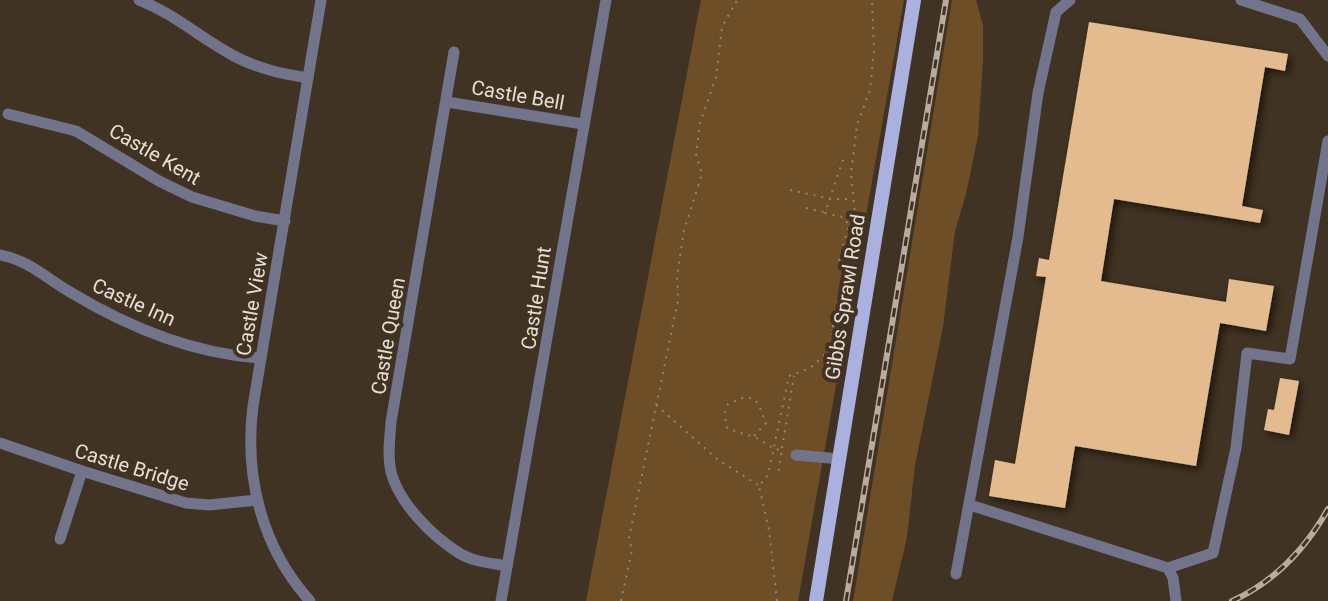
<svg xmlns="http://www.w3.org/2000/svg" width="1328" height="601" font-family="Roboto,sans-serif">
<defs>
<filter id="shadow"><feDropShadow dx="3.5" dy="3.5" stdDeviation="4" flood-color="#0009"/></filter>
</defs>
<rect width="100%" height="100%" fill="#413323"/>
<g fill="#6e4e27">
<path d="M 701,0 L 904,0 L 798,601 L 586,601 Z"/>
<path d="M 952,0 L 976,0 L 983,25 L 983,60 L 978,136 L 966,194 L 955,231 L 943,327 L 915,465 L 907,537 L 892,601 L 853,601 Z"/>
</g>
<g fill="#e4bb8e" filter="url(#shadow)">
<path d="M 1089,22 L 1288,54 L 1285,71 L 1265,67 L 1242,206 L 1263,210 L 1260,223 L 1114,199 L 1101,281 L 1226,302 L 1229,279 L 1274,286 L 1266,331 L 1220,323 L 1196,466 L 1075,446 L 1065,508 L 989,496 L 995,460 L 1015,464 L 1046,277 L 1036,276 L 1039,258 L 1049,260 Z"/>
<path d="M 1280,378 L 1299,381 L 1289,435 L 1264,430 L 1268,409 L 1274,410 Z"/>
</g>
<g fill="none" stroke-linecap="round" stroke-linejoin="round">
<g stroke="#918578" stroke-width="2" stroke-dasharray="2 6" stroke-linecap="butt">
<path d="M 790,190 L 831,199 L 851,199"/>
<path d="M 806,208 L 824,212"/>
<path d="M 839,261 L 849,225 L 843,217 L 825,213 L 844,157"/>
<path d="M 656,405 L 717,459 L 758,485"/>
<path d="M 754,436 L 766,423 L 759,405 L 754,399 L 745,397 L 728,404 L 725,412 L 726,427 C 735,432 741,433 751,436 C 763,439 768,449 782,450 L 778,475"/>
<path d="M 782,448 L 794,376"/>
<path d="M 621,601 L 632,550 L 629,538 L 678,300 L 677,276 L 684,230 L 702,174 L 696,154 L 700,123 L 716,77 L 722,27 L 737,0"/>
<path d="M 777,601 L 769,530 L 759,486 L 768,475 L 789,376 L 810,368 L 829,351 L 836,307 L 854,243 L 855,214 L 851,173 L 857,125 L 870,90 L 874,51 L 872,0"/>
</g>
<g stroke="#71748a" stroke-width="11">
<path d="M 139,0 C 175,14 203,40 236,57 C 259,69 283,74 308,78"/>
<path d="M 1241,0 L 1300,19 L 1328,56"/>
<path d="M 454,52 L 391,422 C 390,439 387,455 391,472 C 399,503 432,536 459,553 C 473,562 491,563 507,566"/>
<path d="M 447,102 L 583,124"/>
<path d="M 8,114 L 76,131 L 159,181 L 192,197 L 255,216 L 285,221"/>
<path d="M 0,255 C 28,260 46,278 70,292 C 128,327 194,354 261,358"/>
<path d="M 0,443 L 82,471 L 186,503 L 209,505 L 257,500"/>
<path d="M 796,455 L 840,459"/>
<path d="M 970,505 L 1168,568 L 1213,553 L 1236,448 L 1247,353 L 1290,359 L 1328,141"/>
<path d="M 60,539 L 82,471"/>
<path d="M 1168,568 L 1173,578 L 1176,601"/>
<path d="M 956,574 L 1018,237 L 1038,93 L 1056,12 L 1070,0"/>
<path d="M 310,601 C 262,548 244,477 253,406 L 321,0"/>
<path d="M 501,601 L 606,0"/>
</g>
<path stroke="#abb1de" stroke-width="14" d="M 816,601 L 914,0"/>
<g stroke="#b6aca0" stroke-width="6">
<g id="rail">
<path d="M 846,601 L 946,0"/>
<path d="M 1232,601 C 1274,582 1306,548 1328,509"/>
</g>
</g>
<use href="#rail" stroke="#413323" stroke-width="3" stroke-dasharray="9" stroke-linecap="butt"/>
</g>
<g text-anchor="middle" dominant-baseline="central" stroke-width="8" stroke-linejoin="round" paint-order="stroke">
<g font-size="20" fill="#e7ded4" stroke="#413323">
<text transform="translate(518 95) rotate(10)">Castle Bell</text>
<text transform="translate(155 154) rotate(30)">Castle Kent</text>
<text transform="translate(845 297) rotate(-81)">Gibbs Sprawl Road</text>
<text transform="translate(536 298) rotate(-81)">Castle Hunt</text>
<text transform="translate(134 302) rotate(24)">Castle Inn</text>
<text transform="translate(252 304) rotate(-80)">Castle View</text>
<text transform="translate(388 336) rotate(-80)">Castle Queen</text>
<text transform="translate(132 467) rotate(17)">Castle Bridge</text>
</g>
</g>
</svg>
